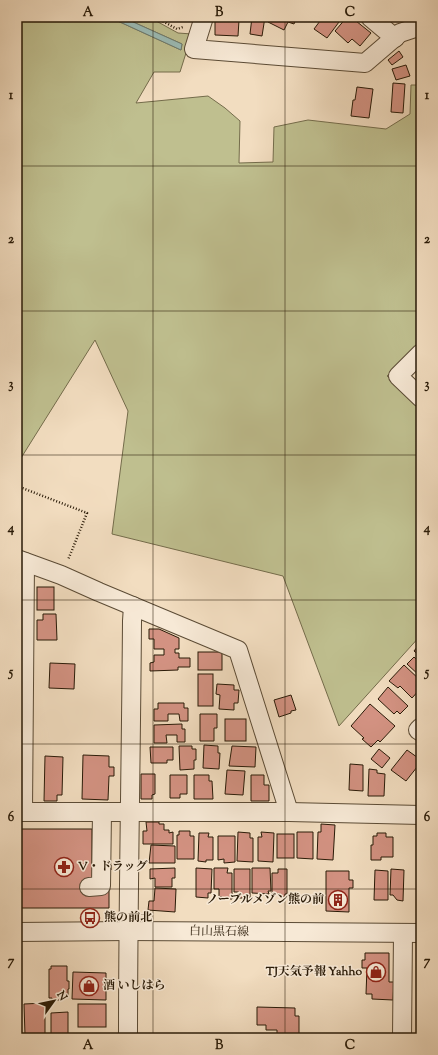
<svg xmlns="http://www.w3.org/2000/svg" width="438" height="1055" font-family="'Sorts Mill Goudy','Noto Serif JP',serif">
<rect width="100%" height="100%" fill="#f2ddc0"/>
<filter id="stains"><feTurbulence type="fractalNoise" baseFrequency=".005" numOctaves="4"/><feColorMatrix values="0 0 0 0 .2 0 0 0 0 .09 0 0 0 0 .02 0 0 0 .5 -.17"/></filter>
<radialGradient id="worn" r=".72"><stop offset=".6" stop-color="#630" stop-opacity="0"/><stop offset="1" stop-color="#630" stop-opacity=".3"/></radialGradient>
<path fill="#bfbf8f" stroke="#746c4b" d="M 17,17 L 109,17 L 181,50 L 182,44 L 122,17 L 149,17 L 178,33 L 192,34 L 180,72 L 154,72 L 136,103 L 208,96 L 225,108 L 240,121 L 239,163 L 273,162 L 274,127 L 308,120 L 386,129 L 410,114 L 411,85 L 421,85 L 421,341 L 387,376 L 421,408 L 421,635 L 339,726 L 283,576 L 112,534 L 128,411 L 95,340 L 21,458 L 17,459 Z"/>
<path fill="#9bbbb5" stroke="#6d7b6f" d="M 109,17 L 122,17 L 182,44 L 181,50 Z"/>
<g fill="#d39282" stroke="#291a07">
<path d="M 252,17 L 265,17 L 262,36 L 250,34 Z"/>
<path d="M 270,17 L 297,17 L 294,24 L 288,22 L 284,30 L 268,22 Z"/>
<path d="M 323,17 L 342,18 L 327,38 L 314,29 Z"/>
<path d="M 347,17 L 351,17 L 371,33 L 360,46 L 352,39 L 348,43 L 335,31 Z"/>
<path d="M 215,19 L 239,20 L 238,36 L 215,35 Z"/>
<path d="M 399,51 L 403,57 L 392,65 L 388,60 Z"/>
<path d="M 406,65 L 410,76 L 396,80 L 392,69 Z"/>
<path d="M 393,83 L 405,84 L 403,113 L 391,112 Z"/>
<path d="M 357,87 L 373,89 L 369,118 L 351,116 L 353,100 L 355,100 Z"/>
<rect x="37" y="587" width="17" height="23"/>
<path d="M 43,614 L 56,614 L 57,640 L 37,640 L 37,620 L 43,620 Z"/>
<path d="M 149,629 L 159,629 L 179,638 L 179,649 L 175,649 L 175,653 L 179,653 L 179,658 L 190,658 L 190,667 L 178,667 L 178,670 L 150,671 L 150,663 L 154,662 L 154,655 L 164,655 L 164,649 L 154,649 L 154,639 L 149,639 Z"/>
<path d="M 421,642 L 421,657 L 414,651 Z"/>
<rect x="198" y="652" width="24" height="18"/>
<path d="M 414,657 L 421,664 L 421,677 L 407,664 Z"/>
<path d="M 50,663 L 75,664 L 74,689 L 49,688 Z"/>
<path d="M 404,665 L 421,681 L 421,688 L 412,698 L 400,686 L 398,688 L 389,681 Z"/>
<rect x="198" y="674" width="15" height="32"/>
<path d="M 217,684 L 234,685 L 234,690 L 239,690 L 238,703 L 234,703 L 234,710 L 219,709 L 220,695 L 216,694 Z"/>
<path d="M 388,687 L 408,706 L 400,714 L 397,711 L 394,714 L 378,699 Z"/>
<path d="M 291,695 L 296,710 L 291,711 L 291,713 L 279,717 L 274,700 Z"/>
<path d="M 158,703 L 184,703 L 184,708 L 188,708 L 188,721 L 180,721 L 179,714 L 168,714 L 168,721 L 154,721 L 154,709 L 158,709 Z"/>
<path d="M 370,704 L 395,726 L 380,742 L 378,740 L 371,747 L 362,739 L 364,738 L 351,726 Z"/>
<path d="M 200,714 L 217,714 L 217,728 L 214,728 L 214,741 L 200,741 Z"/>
<rect x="225" y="719" width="21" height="22"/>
<path d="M 182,724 L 182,729 L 185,729 L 185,742 L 177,742 L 177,735 L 166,735 L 167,743 L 154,743 L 154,725 Z"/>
<path d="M 204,745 L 218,746 L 218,753 L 220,753 L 219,769 L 203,768 Z"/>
<path d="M 179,746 L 192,746 L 192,749 L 196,749 L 196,760 L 194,760 L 194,769 L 180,770 Z"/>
<path d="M 232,746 L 256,747 L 255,767 L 229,766 Z"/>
<path d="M 150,747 L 173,747 L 173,760 L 167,760 L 167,763 L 151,763 Z"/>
<path d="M 379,749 L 390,758 L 382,768 L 371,759 Z"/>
<path d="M 407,750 L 421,760 L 421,762 L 406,781 L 391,770 Z"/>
<path d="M 83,755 L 109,756 L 109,767 L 114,767 L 114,776 L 109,776 L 108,800 L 82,799 Z"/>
<path d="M 45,756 L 63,757 L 62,795 L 57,795 L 57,801 L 44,801 Z"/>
<path d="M 350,764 L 363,765 L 363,791 L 349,790 Z"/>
<path d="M 369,769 L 377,770 L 377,773 L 385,774 L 384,796 L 368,796 Z"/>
<path d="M 227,770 L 245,771 L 243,795 L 225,794 Z"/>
<path d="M 141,774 L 155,774 L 155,794 L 152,795 L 152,799 L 141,799 Z"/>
<path d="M 170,775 L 187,775 L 187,794 L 180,794 L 180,798 L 170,798 Z"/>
<path d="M 194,775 L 209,775 L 209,781 L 212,781 L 213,799 L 194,799 Z"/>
<path d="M 251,775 L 264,775 L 264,785 L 269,785 L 269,801 L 251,801 Z"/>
<path d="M 146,822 L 159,822 L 159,824 L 164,824 L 164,830 L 169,830 L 169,833 L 173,832 L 173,844 L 143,844 L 143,831 L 147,831 Z"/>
<path d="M 321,824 L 335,825 L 333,860 L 317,859 L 318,832 L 321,832 Z"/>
<path d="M 19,829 L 92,829 L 92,865 L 111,865 L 111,870 L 109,870 L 109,908 L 18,908 L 17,844 L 19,844 Z"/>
<path d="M 179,831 L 190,831 L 190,836 L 194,836 L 194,859 L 177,859 L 177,835 L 179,835 Z"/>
<path d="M 238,832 L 250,833 L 250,838 L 253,838 L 253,862 L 237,861 Z"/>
<path d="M 261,832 L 274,833 L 273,862 L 258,861 L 258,837 L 262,837 Z"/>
<path d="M 297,832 L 313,832 L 313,859 L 297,858 Z"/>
<path d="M 199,833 L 209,833 L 208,837 L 213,837 L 213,860 L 206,860 L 206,862 L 198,861 Z"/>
<path d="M 377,833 L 386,833 L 386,837 L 393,837 L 393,857 L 381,857 L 381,860 L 371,860 L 371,845 L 373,845 L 373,836 L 377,836 Z"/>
<rect x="277" y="834" width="17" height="24"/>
<path d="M 218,836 L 235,836 L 235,862 L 224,863 L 224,859 L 218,860 Z"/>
<path d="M 151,845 L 175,846 L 175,863 L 149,863 Z"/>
<path d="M 175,868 L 175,878 L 172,878 L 172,887 L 155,887 L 155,878 L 150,879 L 150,869 Z"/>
<path d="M 196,868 L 212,869 L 211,893 L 208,893 L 208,898 L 196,897 Z"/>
<path d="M 214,868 L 228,868 L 227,873 L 232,873 L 232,899 L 222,899 L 222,897 L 219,897 L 219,889 L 214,889 Z"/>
<path d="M 252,868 L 270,868 L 271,891 L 268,891 L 269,894 L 252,893 Z"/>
<path d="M 234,869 L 250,869 L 250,898 L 239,898 L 239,892 L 234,892 Z"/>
<path d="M 278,869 L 287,869 L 287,894 L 285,894 L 285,897 L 280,897 L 280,894 L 272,894 L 272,873 L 278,873 Z"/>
<path d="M 391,869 L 404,870 L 403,901 L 397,900 L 393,895 L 390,895 Z"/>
<path d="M 375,870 L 388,871 L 388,900 L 374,900 Z"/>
<path d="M 326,871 L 349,871 L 349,880 L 353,880 L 353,888 L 349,888 L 349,912 L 326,911 Z"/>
<path d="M 155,888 L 176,889 L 175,912 L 148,910 L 149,901 L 154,901 Z"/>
<path d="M 365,953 L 389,953 L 389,982 L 394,982 L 393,1000 L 372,999 L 372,994 L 366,994 L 367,968 L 362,968 L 362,960 L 365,960 Z"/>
<path d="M 51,966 L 67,966 L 67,981 L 69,981 L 69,989 L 68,989 L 68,995 L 65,996 L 62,1000 L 52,1000 L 52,998 L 49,998 L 49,969 L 51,969 Z"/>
<path d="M 73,972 L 106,973 L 106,1000 L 72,999 Z"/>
<path d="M 45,1003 L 45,1036 L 25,1035 L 24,1004 Z"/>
<rect x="78" y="1004" width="28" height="23"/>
<rect x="417" y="1006" width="4" height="21"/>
<path d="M 257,1007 L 295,1008 L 295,1016 L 299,1016 L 299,1036 L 277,1036 L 277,1030 L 266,1030 L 266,1025 L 257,1025 Z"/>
<path d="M 68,1012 L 68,1037 L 61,1038 L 61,1036 L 51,1036 L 51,1013 Z"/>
<path d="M 17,1015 L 19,1015 L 20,1038 L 17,1038 Z"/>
</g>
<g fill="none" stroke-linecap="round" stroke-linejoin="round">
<g stroke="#5b4b35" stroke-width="20">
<g id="minor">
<path d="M 204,17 L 194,49 L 365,63 L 400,33 L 421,26"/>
<path d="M 370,17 L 395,38"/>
<path d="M 421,353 L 398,376 L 421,398"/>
<path d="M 17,559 L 61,575 L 99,592 L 238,650 L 289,812"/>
<path d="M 421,727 L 418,730 L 421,732"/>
<path d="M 23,811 L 25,562"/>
<path d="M 17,812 L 289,812 L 421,815"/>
<path d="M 89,887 L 101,886 L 102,812"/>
<path d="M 17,932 L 128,931 L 421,933"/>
<path d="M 128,1038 C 128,899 131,760 132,621 L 133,606"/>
<path d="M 402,1038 L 403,933"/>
</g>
</g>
<g stroke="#291a07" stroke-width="2.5" stroke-dasharray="1 2" stroke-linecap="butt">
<path d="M 155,17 L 177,29 L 183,27"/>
<path d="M 17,486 L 87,513 L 68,560"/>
</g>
<use href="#minor" stroke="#f7e9d6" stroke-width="18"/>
</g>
<path fill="none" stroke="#291a07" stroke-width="1" stroke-opacity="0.55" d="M 153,17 L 153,1038M 285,17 L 285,1038M 17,166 L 421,166M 17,311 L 421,311M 17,455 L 421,455M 17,600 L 421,600M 17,744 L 421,744M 17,889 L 421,889"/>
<defs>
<g id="pharmacy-ring" transform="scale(1)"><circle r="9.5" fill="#f7e9d6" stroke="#8f2418" stroke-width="1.5"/><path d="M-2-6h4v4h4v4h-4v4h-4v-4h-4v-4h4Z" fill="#8f2418"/></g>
<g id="building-ring" transform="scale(1)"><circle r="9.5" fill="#f7e9d6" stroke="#8f2418" stroke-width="1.5"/><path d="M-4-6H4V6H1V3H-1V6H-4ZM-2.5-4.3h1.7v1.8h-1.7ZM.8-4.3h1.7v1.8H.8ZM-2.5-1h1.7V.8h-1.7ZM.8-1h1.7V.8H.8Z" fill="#8f2418"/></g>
<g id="bus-ring" transform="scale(1)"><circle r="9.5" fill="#f7e9d6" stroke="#8f2418" stroke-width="1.5"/><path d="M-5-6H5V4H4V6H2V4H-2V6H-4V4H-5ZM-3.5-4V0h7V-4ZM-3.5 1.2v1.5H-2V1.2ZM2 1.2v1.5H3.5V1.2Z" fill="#8f2418"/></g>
<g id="shop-ring" transform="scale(1)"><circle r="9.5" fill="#f7e9d6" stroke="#8f2418" stroke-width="1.5"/><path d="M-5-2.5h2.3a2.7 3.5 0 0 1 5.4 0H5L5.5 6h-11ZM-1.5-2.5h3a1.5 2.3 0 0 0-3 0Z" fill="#8f2418"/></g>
</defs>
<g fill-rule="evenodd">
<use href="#pharmacy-ring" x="64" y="867"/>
<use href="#building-ring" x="338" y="900"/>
<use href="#bus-ring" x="90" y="918"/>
<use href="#shop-ring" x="376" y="972"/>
<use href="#shop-ring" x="89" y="986"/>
</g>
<g text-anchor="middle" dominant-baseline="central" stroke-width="3" stroke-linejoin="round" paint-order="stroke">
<g font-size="12" font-weight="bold" fill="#291a07" stroke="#f7e9d6" text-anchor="start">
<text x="78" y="867">V・ドラッグ</text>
<text x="324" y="900" text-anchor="end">ノーブルメゾン熊の前</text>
<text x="104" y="918">熊の前北</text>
<text x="362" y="972" text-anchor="end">TJ天気予報 Yahho</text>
<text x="103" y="986">酒 いしはら</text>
</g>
<g font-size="12" fill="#291a07" stroke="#f7e9d6">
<text transform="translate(219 932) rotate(1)">白山黒石線</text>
</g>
</g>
<rect width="438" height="1055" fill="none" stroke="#f2ddc0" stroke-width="44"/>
<g transform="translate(54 1001) rotate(57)" stroke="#f7e9d6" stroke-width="3" paint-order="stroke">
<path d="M0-3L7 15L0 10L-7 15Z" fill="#291a07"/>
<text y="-6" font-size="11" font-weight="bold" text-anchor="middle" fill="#291a07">N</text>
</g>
<rect x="22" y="22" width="394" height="1011" fill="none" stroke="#291a07" stroke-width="1.5"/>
<g font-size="13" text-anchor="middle" font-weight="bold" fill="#291a07">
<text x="88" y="16">A</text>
<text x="219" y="16">B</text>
<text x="350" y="16">C</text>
<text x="11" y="99">1</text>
<text x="427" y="99">1</text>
<text x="11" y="243">2</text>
<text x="427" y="243">2</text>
<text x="11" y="388">3</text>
<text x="427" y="388">3</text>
<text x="11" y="532">4</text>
<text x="427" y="532">4</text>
<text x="11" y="676">5</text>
<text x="427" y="676">5</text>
<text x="11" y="821">6</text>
<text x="427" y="821">6</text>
<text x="11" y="965">7</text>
<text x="427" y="965">7</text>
<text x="88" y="1049">A</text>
<text x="219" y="1049">B</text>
<text x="350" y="1049">C</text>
</g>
<rect width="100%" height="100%" filter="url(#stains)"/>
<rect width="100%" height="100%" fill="url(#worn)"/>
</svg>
